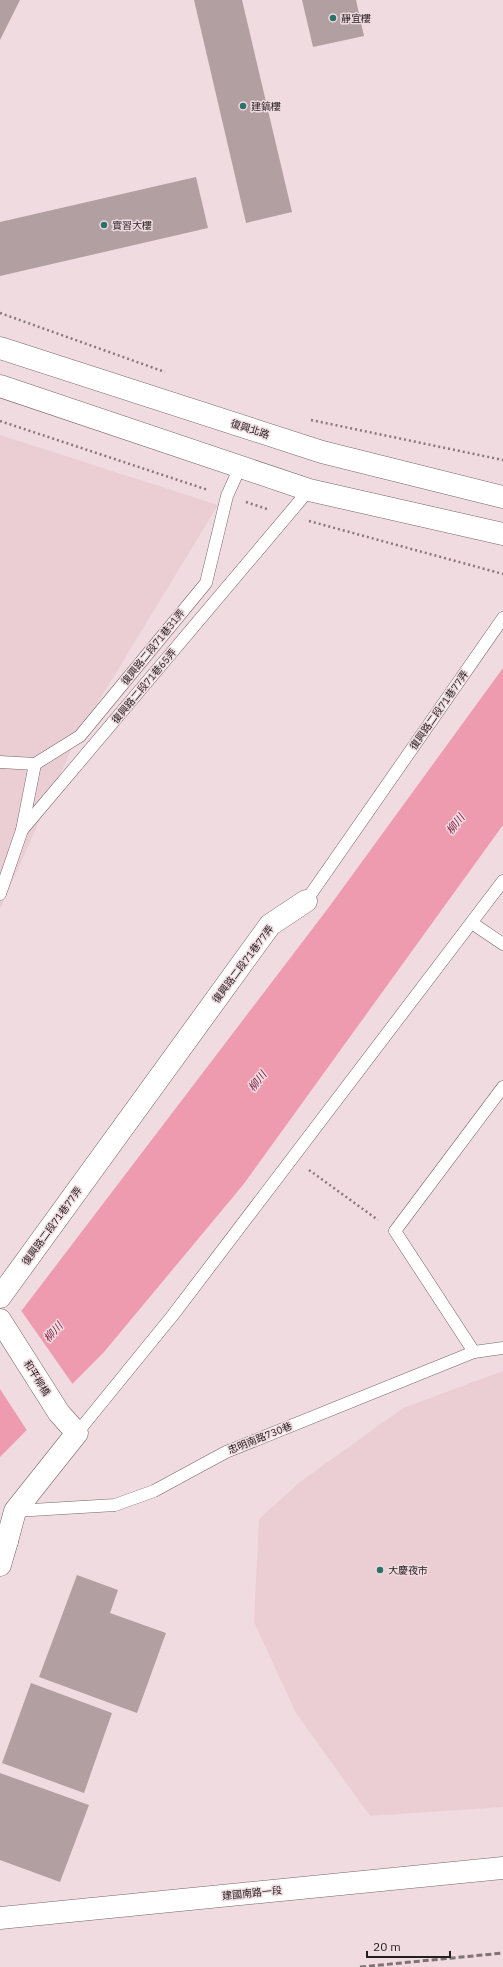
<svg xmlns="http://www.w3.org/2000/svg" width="503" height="1967" font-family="'IBM Plex Sans','Noto Sans TC',sans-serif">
<rect width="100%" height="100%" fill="#f0dce0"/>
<g fill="#eaced4">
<path d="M 0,435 L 218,505 L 77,737 L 0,909 Z"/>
<path d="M 503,1371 L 503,1807 L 370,1816 L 296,1713 L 254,1622 L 259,1519 L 300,1482 L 403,1408 Z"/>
</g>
<path fill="#ee9aaf" d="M 503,668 L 503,825 L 243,1185 L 104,1352 L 0,1457 L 0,1339 L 329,907 Z"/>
<path fill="#f0dce0" d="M 20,1309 L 74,1386 L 28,1432 L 0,1389 L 0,1335 Z"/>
<g fill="#b19fa2">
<path d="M 0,0 L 20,0 L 0,40 Z"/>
<path d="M 194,0 L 242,0 L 292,212 L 246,223 Z"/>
<path d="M 302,0 L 356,0 L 364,36 L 313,47 Z"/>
<path d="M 196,177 L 208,228 L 0,276 L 0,222 Z"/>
<path d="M 77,1575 L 118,1590 L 110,1613 L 166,1633 L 137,1713 L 39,1677 Z"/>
<path d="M 31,1683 L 112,1713 L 84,1793 L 2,1763 Z"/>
<path d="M 0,1773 L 89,1805 L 60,1882 L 0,1860 Z"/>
</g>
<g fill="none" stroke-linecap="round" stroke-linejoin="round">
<g stroke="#766569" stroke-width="13">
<g id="lane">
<path d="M 0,762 L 35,764 L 80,736 L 206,583 L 227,496 L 240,467"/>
<path d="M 22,830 L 35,764"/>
<path d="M 0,894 L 22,830 L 309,490"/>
<path d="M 306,901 L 503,618"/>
<path d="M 472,923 L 503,944"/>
<path d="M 474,1352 L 395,1231 L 503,1087"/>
<path d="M 77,1433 L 173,1315 L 503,881"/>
<path d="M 15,1511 L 115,1505 L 154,1491 L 226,1452 L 474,1352 L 503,1348"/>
</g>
</g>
<g stroke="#766569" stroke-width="23">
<g id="street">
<path d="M 0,1297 L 270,925 L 306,901"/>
<path d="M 0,1320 L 59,1413 L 77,1433 L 15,1511 L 7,1541 L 0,1544"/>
<path d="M 0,1565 L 7,1541"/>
<path d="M 0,1918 L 503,1868"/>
</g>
</g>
<g stroke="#766569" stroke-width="23">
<g id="secondary">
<path d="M 0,348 L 322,452 L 503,497"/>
<path d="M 0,386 L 309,490 L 503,534"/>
</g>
</g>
<g stroke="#86797b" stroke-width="2.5" stroke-dasharray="2 3" stroke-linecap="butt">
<path d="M 0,313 L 165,372"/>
<path d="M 311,420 L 503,460"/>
<path d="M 0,421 L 208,490"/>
<path d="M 246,502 L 267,509"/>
<path d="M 309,521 L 503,574"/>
<path d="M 309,1170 L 378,1220"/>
</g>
<use href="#lane" stroke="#fff" stroke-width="12"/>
<use href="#street" stroke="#fff" stroke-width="22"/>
<use href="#secondary" stroke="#fff" stroke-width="22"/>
<path stroke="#807375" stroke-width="3" stroke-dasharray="6 3" stroke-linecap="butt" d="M 360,1967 L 503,1953"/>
</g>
<g fill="#2a7168" stroke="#f0dce0" stroke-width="1.5">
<circle cx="333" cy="18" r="4"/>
<circle cx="243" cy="106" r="4"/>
<circle cx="104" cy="225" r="4"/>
<circle cx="380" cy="1570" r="4"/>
</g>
<g text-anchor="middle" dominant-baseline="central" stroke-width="3" stroke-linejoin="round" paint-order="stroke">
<g font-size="10" fill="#251e1f" stroke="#f0dce0" text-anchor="start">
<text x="341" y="18">靜宜樓</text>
<text x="251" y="106">建鎬樓</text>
<text x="112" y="225">實習大樓</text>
<text x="388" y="1570">大慶夜市</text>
</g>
<g font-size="10" fill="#251e1f" stroke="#f0dce0">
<text transform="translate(250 429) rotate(18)">復興北路</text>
<text transform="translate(153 647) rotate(-51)">復興路二段71巷31弄</text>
<text transform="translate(144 686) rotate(-50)">復興路二段71巷65弄</text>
<text transform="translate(439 710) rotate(-55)">復興路二段71巷77弄</text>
<text transform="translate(243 964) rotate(-53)">復興路二段71巷77弄</text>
<text transform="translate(52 1226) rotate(-54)">復興路二段71巷77弄</text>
<text transform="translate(37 1378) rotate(58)">和平柳橋</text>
<text transform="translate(260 1438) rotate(-22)">忠明南路730巷</text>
<text transform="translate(252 1893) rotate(-6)">建國南路一段</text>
</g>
<g font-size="11" font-style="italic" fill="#7a193d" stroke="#f0dce0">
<text transform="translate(455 824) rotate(-52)">柳川</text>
<text transform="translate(257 1081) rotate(-52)">柳川</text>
<text transform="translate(53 1332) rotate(-48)">柳川</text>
</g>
</g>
<path d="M367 1951v6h83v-6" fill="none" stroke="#251e1f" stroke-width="2"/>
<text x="373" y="1951" font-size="12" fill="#251e1f" stroke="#f0dce0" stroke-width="3" paint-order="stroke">20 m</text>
</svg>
